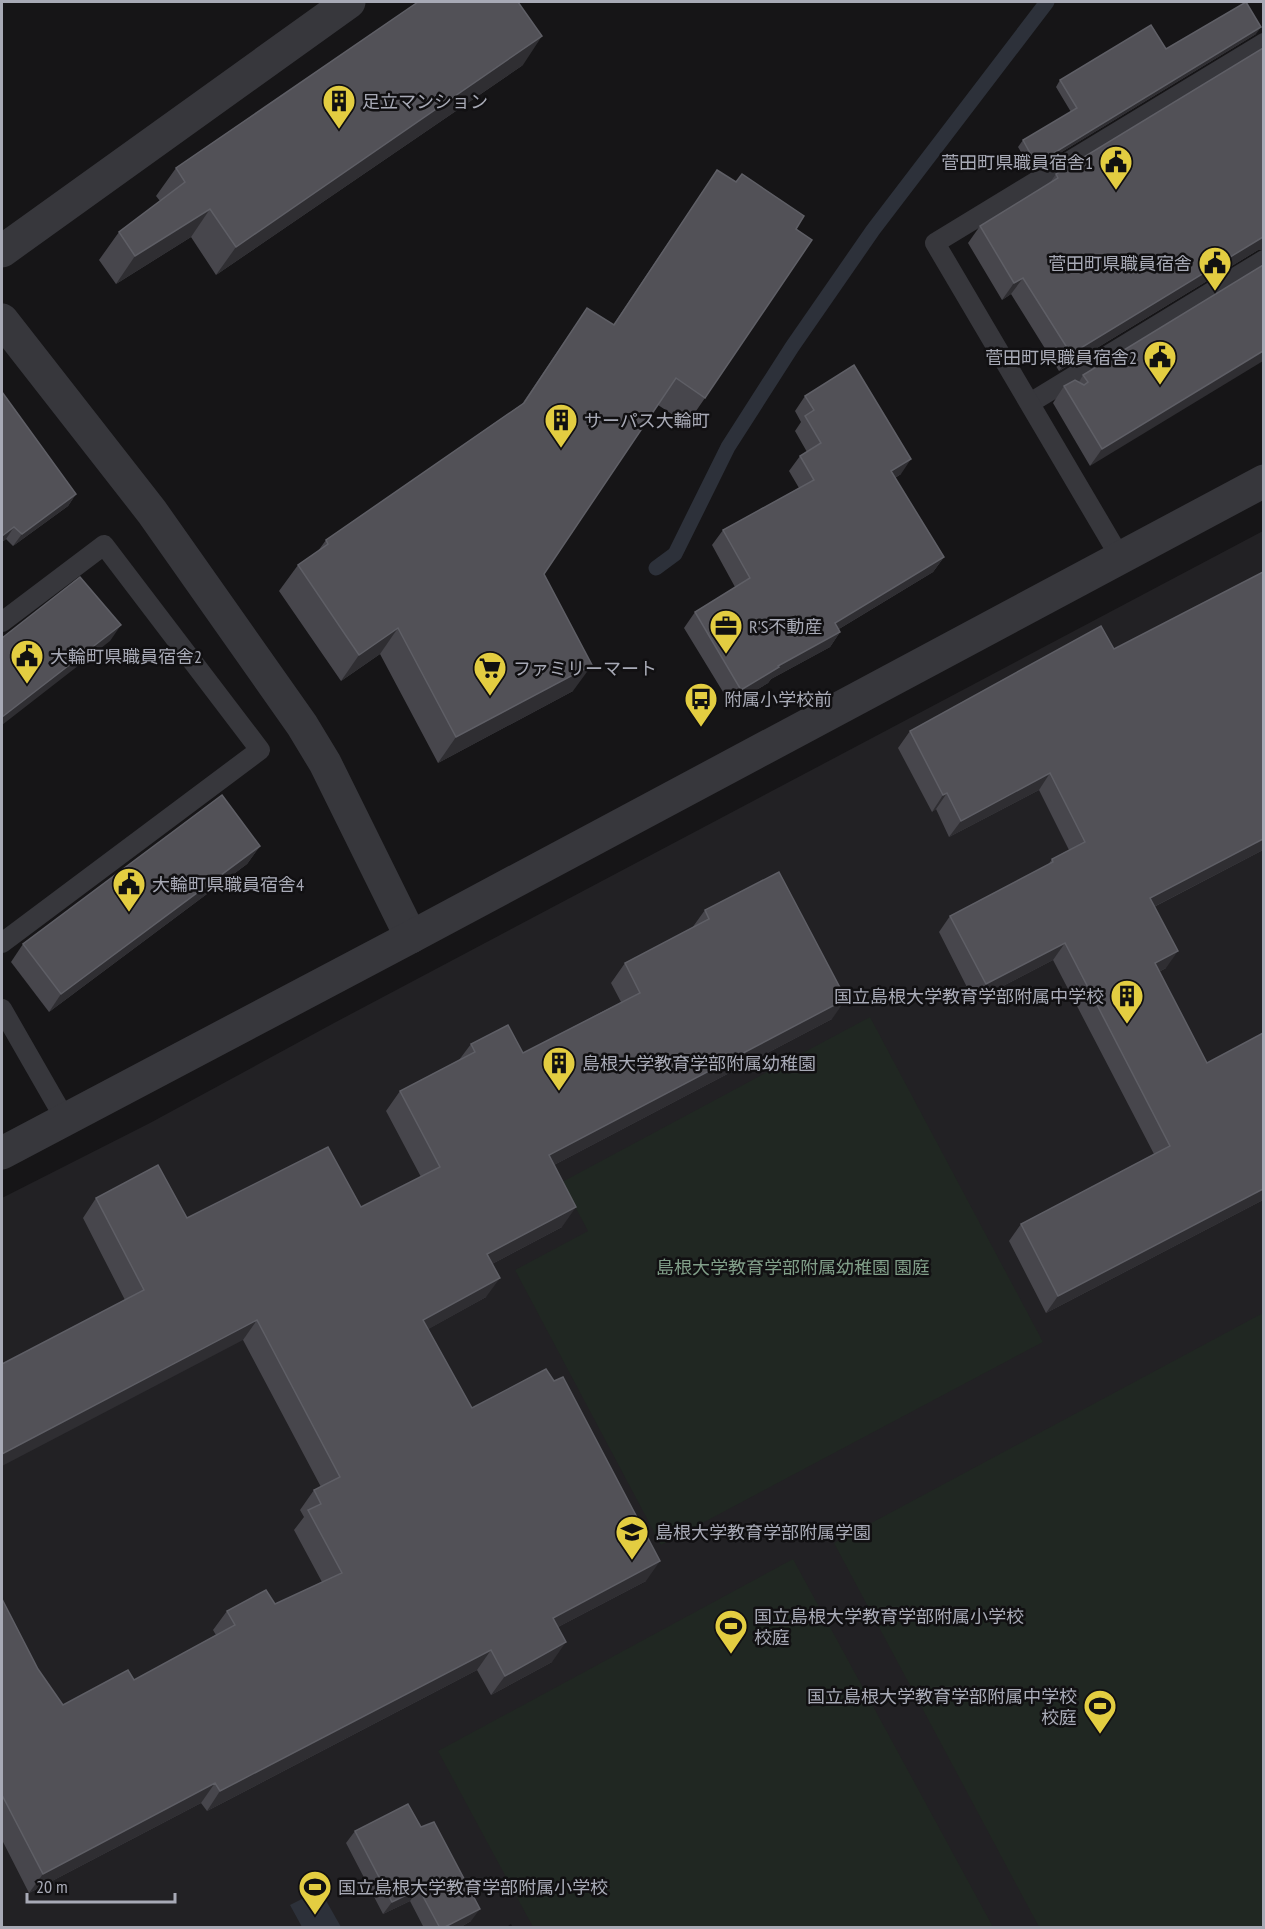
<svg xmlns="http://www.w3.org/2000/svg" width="1265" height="1929" font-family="'PT Sans Narrow','Noto Sans JP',sans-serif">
<rect width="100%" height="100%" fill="#161517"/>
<path fill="#222124" d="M 1263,531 L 1263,1927 L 513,1928 L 511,1924 L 505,1928 L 2,1928 L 2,1198 L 150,1123 L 334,1023 Z"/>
<g fill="#202722">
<path d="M 870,1017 L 1043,1342 L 661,1545 L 515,1270 L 588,1231 L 562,1182 Z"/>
<path d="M 1263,1313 L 1263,1927 L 1039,1927 L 834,1543 Z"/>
<path d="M 793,1559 L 993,1927 L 533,1927 L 438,1751 Z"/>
</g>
<path fill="#2d313a" d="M 320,1890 L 341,1927 L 302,1927 L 290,1905 Z"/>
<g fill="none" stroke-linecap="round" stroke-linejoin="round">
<path stroke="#2d313a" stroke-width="15" d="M 656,568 L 675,554 L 728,447 L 792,347 L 873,230 L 1047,2"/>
<g stroke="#37373c" stroke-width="20">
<path d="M 1030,403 L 1264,260"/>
<path d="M 1120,557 L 935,243 L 1264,43"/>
<path d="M 2,622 L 104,545 L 260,750 L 2,943"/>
<path d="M 2,1009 L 65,1119"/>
</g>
<g stroke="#37373c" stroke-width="33">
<path d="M 2,251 L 349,2"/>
<path d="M 2,320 L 152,512 L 302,725 L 325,763 L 411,937"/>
</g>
<path stroke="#37373c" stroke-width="33" d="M 2,1153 L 411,937 L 1264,481"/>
</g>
<g fill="#47464c">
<path d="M 1256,34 L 1032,170 L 1018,147 L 1023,140 L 1071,112 L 1056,87 L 1060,80 L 1166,49 Z"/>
<path d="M 1263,48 L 1263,250 L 1258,250 L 1059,371 L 1011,294 L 1002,300 L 968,243 L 980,226 L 1049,184 L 1056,174 Z"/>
<path d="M 523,65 L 216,275 L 191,237 L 116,284 L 99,260 L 119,232 L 160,201 L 156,196 L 176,168 Z"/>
<path d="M 717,170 L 796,229 L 705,398 L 687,424 L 658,405 L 544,574 L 573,691 L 438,763 L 380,654 L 341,681 L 279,591 L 298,565 L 318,551 L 326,540 L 522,404 L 587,308 L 613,325 Z"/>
<path d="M 1263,265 L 1090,466 L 1053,403 L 1064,386 L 1079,382 L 1083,375 Z"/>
<path d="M 2,392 L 76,494 L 68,506 L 13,546 L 6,539 L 2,542 Z"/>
<path d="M 805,396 L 901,474 L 895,478 L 944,557 L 933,572 L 839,629 L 840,632 L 830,647 L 771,679 L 768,683 L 731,705 L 684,628 L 695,612 L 735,587 L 712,545 L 723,530 L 799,488 L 789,471 L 800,456 L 807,452 L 795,431 L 801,422 L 795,411 Z"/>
<path d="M 1263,572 L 1263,850 L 1154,907 L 1166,968 L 1159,972 L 1207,1063 L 1263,1033 L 1263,1200 L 1046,1313 L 1009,1241 L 1021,1224 L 1154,1154 L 1053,960 L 974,1001 L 939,932 L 950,916 L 1048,865 L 1052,859 L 1069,850 L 1039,790 L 949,837 L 936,809 L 932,812 L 898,748 L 910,731 L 1114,649 Z"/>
<path d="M 260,846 L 247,864 L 49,1012 L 11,962 L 23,944 Z"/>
<path d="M 705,910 L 832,1019 L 554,1165 L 562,1227 L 492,1264 L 486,1297 L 428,1329 L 472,1408 L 646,1581 L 558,1627 L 552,1662 L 491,1695 L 477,1670 L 207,1811 L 201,1803 L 29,1893 L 2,1840 L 2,1599 L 38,1669 L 63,1705 L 134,1680 L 216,1635 L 213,1630 L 227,1611 L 275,1604 L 322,1582 L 294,1530 L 304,1517 L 300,1510 L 314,1490 L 321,1487 L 243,1340 L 125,1300 L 83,1218 L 96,1198 L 187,1218 L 361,1207 L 421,1177 L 386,1111 L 400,1091 L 459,1060 L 471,1044 L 523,1053 L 621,1002 L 611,983 L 625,963 L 692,928 Z"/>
<path d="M 355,1831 L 471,1921 L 459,1928 L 424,1928 L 410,1901 L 383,1914 L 346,1843 Z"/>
</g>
<g fill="#2f2e32">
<path d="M 1261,27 L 1256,34 L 1032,170 L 1036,164 Z"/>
<path d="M 542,36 L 523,65 L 216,275 L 236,247 Z"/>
<path d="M 210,209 L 191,237 L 116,284 L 135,256 Z"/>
<path d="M 1263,237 L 1263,250 L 1258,250 L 1059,371 L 1071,354 Z"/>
<path d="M 1023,278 L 1011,294 L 1002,300 L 1014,283 Z"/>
<path d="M 1263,351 L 1263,361 L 1090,466 L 1102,449 Z"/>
<path d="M 911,459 L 901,474 L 880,487 L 891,471 Z"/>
<path d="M 76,494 L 68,506 L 13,546 L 22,534 Z"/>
<path d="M 14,527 L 6,539 L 2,542 L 2,536 Z"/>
<path d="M 944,557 L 933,572 L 824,638 L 835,623 Z"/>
<path d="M 121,625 L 110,641 L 2,725 L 2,717 Z"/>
<path d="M 398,628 L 380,654 L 341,681 L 359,655 Z"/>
<path d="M 840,632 L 830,647 L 771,679 L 768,683 L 731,705 L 741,690 L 778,666 Z"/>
<path d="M 592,665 L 573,691 L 438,763 L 456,737 Z"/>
<path d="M 1050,773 L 1039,790 L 949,837 L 961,821 Z"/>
<path d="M 947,793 L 936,809 L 932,812 L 943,795 Z"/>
<path d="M 1263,839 L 1263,850 L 1138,915 L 1150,898 Z"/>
<path d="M 260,846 L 247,864 L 49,1012 L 61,994 Z"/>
<path d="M 1065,943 L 1053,960 L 974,1001 L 986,984 Z"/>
<path d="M 1178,951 L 1166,968 L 1143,980 L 1155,963 Z"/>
<path d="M 846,999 L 832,1019 L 535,1175 L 549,1155 Z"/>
<path d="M 1263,1189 L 1263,1200 L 1046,1313 L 1058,1296 Z"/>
<path d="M 576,1207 L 562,1227 L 473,1274 L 487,1254 Z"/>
<path d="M 500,1278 L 486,1297 L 409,1340 L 423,1320 Z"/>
<path d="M 257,1320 L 243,1340 L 2,1466 L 2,1454 Z"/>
<path d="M 660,1561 L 646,1581 L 539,1637 L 553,1618 Z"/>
<path d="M 566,1642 L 552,1662 L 491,1695 L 505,1676 Z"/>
<path d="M 491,1650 L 477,1670 L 207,1811 L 220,1791 Z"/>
<path d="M 215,1783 L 201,1803 L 29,1893 L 43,1874 Z"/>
<path d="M 419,1889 L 410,1901 L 383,1914 L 392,1902 Z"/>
<path d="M 480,1909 L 471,1921 L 459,1928 L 443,1928 Z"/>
</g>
<g fill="#525157" stroke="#5f5f66" stroke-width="1.5">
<path d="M 418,2 L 518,2 L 542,36 L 236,247 L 210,209 L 135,256 L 119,232 L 185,182 L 176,168 Z"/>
<path d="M 1246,2 L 1261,27 L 1036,164 L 1023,140 L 1077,108 L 1060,80 L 1151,25 L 1166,49 Z"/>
<path d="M 1263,48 L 1263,237 L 1071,354 L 1023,278 L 1014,283 L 980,226 L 1058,178 L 1056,174 Z"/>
<path d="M 717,170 L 736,182 L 742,174 L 804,216 L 796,229 L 812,240 L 705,398 L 676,378 L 544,574 L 592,665 L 456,737 L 398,628 L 359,655 L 298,565 L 328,544 L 326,540 L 524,403 L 587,308 L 614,325 Z"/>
<path d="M 1263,265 L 1263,351 L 1102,449 L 1064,386 L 1075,380 L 1084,385 L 1088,382 L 1083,375 Z"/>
<path d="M 854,365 L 911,459 L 891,471 L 944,557 L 835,623 L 840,632 L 778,666 L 779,667 L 741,690 L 695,612 L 750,578 L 723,530 L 814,480 L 800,456 L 821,443 L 805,416 L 814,410 L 805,396 Z"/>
<path d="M 2,392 L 76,494 L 22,534 L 14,527 L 2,536 Z"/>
<path d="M 1263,572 L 1263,839 L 1150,898 L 1178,951 L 1155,963 L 1207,1063 L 1263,1033 L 1263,1189 L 1058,1296 L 1021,1224 L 1170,1146 L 1065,943 L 986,984 L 950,916 L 1053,862 L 1052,859 L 1085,842 L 1050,773 L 961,821 L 947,793 L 943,795 L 910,731 L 1101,626 L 1114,649 Z"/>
<path d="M 80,577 L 121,625 L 2,717 L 2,638 Z"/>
<path d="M 222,795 L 260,846 L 61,994 L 23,944 Z"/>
<path d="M 779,872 L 846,999 L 549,1155 L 576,1207 L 487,1254 L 500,1278 L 423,1320 L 472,1408 L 546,1369 L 554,1381 L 563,1377 L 660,1561 L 553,1618 L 566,1642 L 505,1676 L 491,1650 L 220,1791 L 215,1783 L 43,1874 L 2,1795 L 2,1599 L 38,1669 L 63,1705 L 128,1670 L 134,1680 L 235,1625 L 227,1611 L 266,1590 L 275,1604 L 342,1573 L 308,1510 L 321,1504 L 314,1490 L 340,1477 L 257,1320 L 2,1454 L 2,1364 L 144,1290 L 96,1198 L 158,1165 L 187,1218 L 328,1147 L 361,1207 L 440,1167 L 400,1091 L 475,1052 L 471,1044 L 508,1025 L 523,1053 L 640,993 L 625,963 L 709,919 L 705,910 Z"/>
<path d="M 408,1804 L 421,1827 L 434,1822 L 480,1909 L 443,1928 L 440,1928 L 419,1889 L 392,1902 L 355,1831 Z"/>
</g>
<defs>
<g id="building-pin" transform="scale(1.725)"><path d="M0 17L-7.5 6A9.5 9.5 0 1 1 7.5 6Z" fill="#e3cd41" stroke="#111012"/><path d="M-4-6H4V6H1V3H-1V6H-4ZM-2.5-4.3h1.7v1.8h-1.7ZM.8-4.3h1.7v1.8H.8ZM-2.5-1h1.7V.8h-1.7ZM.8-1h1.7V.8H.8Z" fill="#111"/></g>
<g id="civic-pin" transform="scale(1.725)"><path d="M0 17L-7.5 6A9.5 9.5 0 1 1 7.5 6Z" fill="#e3cd41" stroke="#111012"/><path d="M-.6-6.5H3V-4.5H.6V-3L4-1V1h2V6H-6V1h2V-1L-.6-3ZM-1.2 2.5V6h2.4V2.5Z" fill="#111"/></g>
<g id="office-pin" transform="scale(1.725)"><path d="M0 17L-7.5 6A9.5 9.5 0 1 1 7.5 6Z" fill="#e3cd41" stroke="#111012"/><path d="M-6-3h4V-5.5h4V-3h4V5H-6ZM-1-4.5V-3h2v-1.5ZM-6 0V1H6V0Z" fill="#111"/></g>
<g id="supermarket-pin" transform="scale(1.725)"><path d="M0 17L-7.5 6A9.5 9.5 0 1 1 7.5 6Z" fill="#e3cd41" stroke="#111012"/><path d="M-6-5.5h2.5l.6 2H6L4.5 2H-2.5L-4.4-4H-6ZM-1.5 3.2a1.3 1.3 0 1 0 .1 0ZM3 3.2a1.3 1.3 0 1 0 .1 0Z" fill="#111"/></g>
<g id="bus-pin" transform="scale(1.725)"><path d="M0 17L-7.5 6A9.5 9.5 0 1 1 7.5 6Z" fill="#e3cd41" stroke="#111012"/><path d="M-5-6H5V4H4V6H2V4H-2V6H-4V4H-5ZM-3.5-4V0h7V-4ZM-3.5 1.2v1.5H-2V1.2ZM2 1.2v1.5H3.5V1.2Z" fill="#111"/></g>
<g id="school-pin" transform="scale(1.725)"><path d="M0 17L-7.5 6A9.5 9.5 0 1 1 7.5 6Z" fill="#e3cd41" stroke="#111012"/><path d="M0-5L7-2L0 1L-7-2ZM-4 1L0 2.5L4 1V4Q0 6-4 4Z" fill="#111"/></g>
<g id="stadium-pin" transform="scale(1.725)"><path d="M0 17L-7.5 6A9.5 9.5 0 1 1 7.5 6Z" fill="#e3cd41" stroke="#111012"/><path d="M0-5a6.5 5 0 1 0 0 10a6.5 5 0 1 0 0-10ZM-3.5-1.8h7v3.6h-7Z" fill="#111"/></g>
</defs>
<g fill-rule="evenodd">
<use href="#building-pin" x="339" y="101"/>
<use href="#civic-pin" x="1116" y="162"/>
<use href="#civic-pin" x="1215" y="263"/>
<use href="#civic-pin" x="1160" y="357"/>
<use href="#building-pin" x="561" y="420"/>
<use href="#office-pin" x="726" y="626"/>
<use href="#civic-pin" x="27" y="656"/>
<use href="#supermarket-pin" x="490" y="668"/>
<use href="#bus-pin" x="701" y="699"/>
<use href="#civic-pin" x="129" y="884"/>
<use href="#building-pin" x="1127" y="996"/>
<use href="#building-pin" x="559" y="1063"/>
<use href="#school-pin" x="632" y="1532"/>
<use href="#stadium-pin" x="731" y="1626"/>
<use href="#stadium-pin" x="1100" y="1706"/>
<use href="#stadium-pin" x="315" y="1887"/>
</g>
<g text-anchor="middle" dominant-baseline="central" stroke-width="5" stroke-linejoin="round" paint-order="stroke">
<g font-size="18" fill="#a8aab6" stroke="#111012" text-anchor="start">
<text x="362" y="101">足立マンション</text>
<text x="1093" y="162" text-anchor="end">菅田町県職員宿舎1</text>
<text x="1192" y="263" text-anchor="end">菅田町県職員宿舎</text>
<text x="1137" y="357" text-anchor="end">菅田町県職員宿舎2</text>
<text x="584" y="420">サーパス大輪町</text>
<text x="749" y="626">R'S不動産</text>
<text x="50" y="656">大輪町県職員宿舎2</text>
<text x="513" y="668">ファミリーマート</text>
<text x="724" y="699">附属小学校前</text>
<text x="152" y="884">大輪町県職員宿舎4</text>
<text x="1104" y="996" text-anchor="end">国立島根大学教育学部附属中学校</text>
<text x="582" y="1063">島根大学教育学部附属幼稚園</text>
<text x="655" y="1532">島根大学教育学部附属学園</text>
<text x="754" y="1616">国立島根大学教育学部附属小学校<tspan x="754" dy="21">校庭</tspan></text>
<text x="1077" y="1696" text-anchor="end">国立島根大学教育学部附属中学校<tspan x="1077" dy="21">校庭</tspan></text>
<text x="338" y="1887">国立島根大学教育学部附属小学校</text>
</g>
<g font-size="18" fill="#819f89" stroke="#111012">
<text x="793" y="1267">島根大学教育学部附属幼稚園 園庭</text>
</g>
</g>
<rect width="1265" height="1929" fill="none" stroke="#a8aab6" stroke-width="6"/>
<path d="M27 1893v9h148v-9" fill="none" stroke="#a8aab6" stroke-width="3"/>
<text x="36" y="1893" font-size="18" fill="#a8aab6" stroke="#111012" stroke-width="4.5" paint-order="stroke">20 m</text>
</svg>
